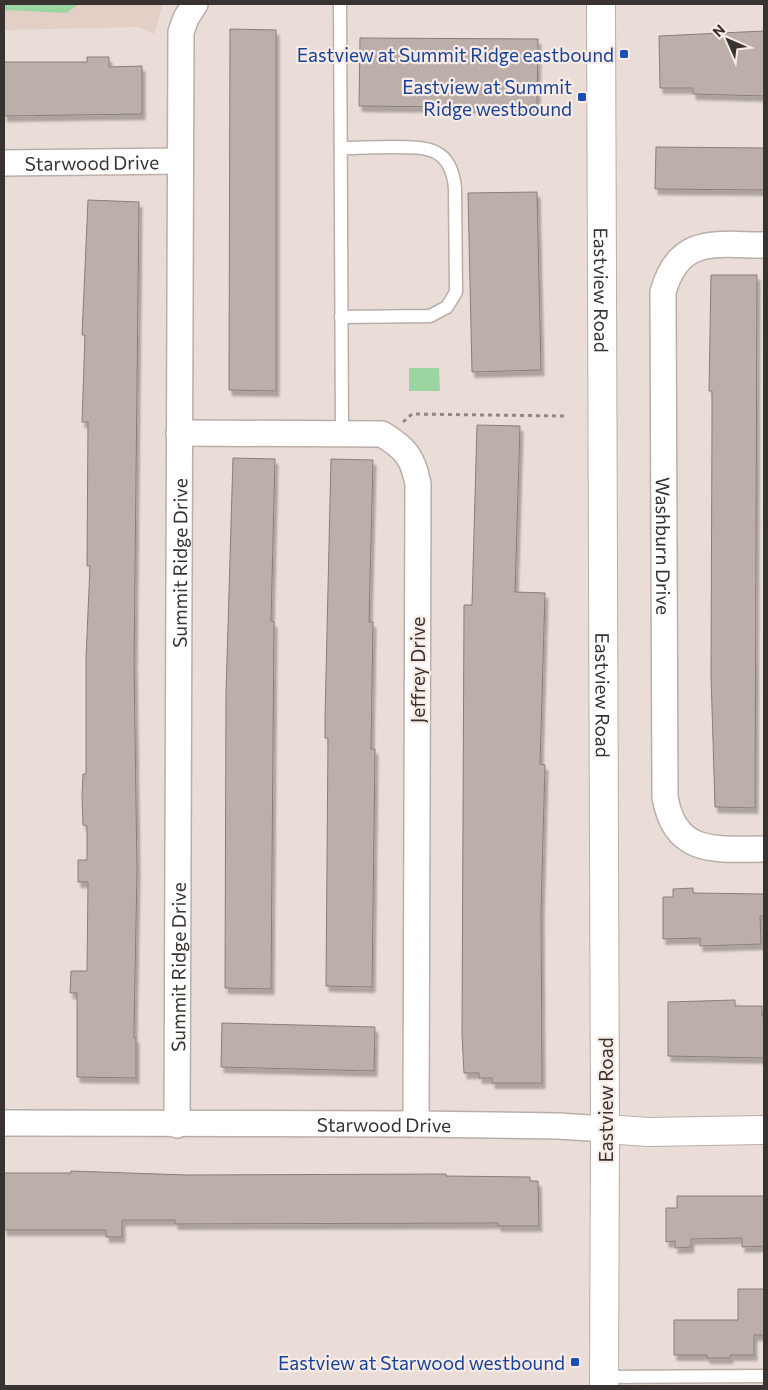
<svg xmlns="http://www.w3.org/2000/svg" width="768" height="1390" font-family="Commissioner,sans-serif">
<defs>
<filter id="shadow"><feDropShadow dx="3" dy="5.5" stdDeviation="1" flood-color="#0004"/></filter>
</defs>
<rect width="100%" height="100%" fill="#eaddd7"/>
<path fill="#e4cfc7" d="M 4,4 L 163,4 L 154,34 L 139,27 L 4,30 Z"/>
<g fill="#9bd6a2">
<path d="M 4,4 L 79,4 L 66,13 L 4,10 Z"/>
<path d="M 409,368 L 439,368 L 440,391 L 409,391 Z"/>
</g>
<g fill="#bcafaa" stroke="#8a7e79" filter="url(#shadow)">
<path d="M 230,29 L 276,30 L 276,391 L 229,390 Z"/>
<path d="M 764,31 L 764,96 L 693,94 L 693,88 L 660,88 L 659,36 Z"/>
<path d="M 360,38 L 538,39 L 537,108 L 359,106 Z"/>
<path d="M 87,57 L 109,57 L 109,67 L 142,66 L 142,114 L 4,116 L 4,62 L 87,62 Z"/>
<path d="M 656,147 L 764,148 L 764,190 L 655,189 Z"/>
<path d="M 537,192 L 541,370 L 472,372 L 468,193 Z"/>
<path d="M 88,200 L 139,202 L 134,664 L 137,871 L 134,1028 L 134,1038 L 136,1038 L 136,1078 L 77,1077 L 77,993 L 70,993 L 71,971 L 87,971 L 88,882 L 78,882 L 78,860 L 87,860 L 87,826 L 83,825 L 82,797 L 83,774 L 86,774 L 86,658 L 90,566 L 87,566 L 88,422 L 82,422 L 85,335 L 82,335 Z"/>
<path d="M 711,275 L 757,275 L 755,808 L 715,807 L 711,675 L 712,419 L 712,391 L 709,391 Z"/>
<path d="M 477,425 L 520,426 L 515,592 L 545,593 L 540,764 L 545,765 L 541,912 L 542,1083 L 492,1083 L 492,1078 L 479,1078 L 479,1073 L 464,1073 L 462,1035 L 464,605 L 472,605 Z"/>
<path d="M 233,458 L 275,459 L 271,621 L 274,622 L 271,989 L 225,988 L 226,693 Z"/>
<path d="M 331,459 L 373,460 L 369,622 L 373,622 L 371,749 L 375,749 L 372,987 L 326,986 L 328,738 L 325,738 L 325,718 Z"/>
<path d="M 693,888 L 693,893 L 764,894 L 764,916 L 760,916 L 761,944 L 700,946 L 700,938 L 663,939 L 663,897 L 673,897 L 673,889 Z"/>
<path d="M 735,1000 L 735,1006 L 762,1006 L 762,1016 L 764,1016 L 764,1058 L 668,1056 L 668,1002 Z"/>
<path d="M 222,1023 L 375,1027 L 374,1071 L 221,1067 Z"/>
<path d="M 71,1171 L 187,1175 L 446,1174 L 446,1176 L 530,1177 L 530,1181 L 538,1181 L 539,1226 L 498,1226 L 498,1223 L 175,1224 L 175,1220 L 122,1220 L 122,1237 L 106,1237 L 106,1230 L 4,1230 L 4,1173 L 71,1173 Z"/>
<path d="M 677,1196 L 764,1196 L 764,1246 L 742,1247 L 742,1238 L 691,1239 L 691,1247 L 675,1248 L 675,1241 L 666,1242 L 666,1208 L 677,1208 Z"/>
<path d="M 738,1289 L 764,1289 L 764,1335 L 754,1335 L 754,1355 L 730,1355 L 730,1358 L 707,1358 L 707,1355 L 674,1355 L 674,1320 L 738,1320 Z"/>
</g>
<g fill="none" stroke-linecap="round" stroke-linejoin="round">
<g stroke="#baaea8" stroke-width="15">
<g id="service">
<path d="M 340,4 L 342,433"/>
<path d="M 341,148 C 358,148 374,147 391,147 C 426,147 451,146 455,188 L 456,292 L 447,307 L 430,316 L 341,317"/>
<path d="M 604,1377 L 764,1376"/>
</g>
</g>
<g stroke="#baaea8" stroke-width="28">
<g id="minor">
<path id="s1" d="M 4,163 L 180,161"/>
<path id="s2" d="M 764,245 C 715,245 679,235 663,292 L 665,797 C 675,856 716,849 764,849"/>
<path d="M 179,433 L 382,434 C 405,448 413,457 418,484 L 416,1124"/>
<path id="s3" d="M 4,1123 L 416,1124 L 558,1126 L 605,1129"/>
<path id="s4" d="M 177,1125 L 181,32 L 186,18 L 195,4"/>
</g>
</g>
<g stroke="#baaea8" stroke-width="30">
<g id="tertiary">
<path id="s5" d="M 601,4 L 605,1129 L 649,1132 L 764,1130"/>
</g>
</g>
<g stroke="#baaea8" stroke-width="30">
<path id="secondary" d="M 604,1386 L 605,1129"/>
</g>
<path stroke="#908783" stroke-width="3" stroke-dasharray="4 4" stroke-linecap="butt" d="M 403,422 L 412,414 L 564,416"/>
<use href="#service" stroke="#fff" stroke-width="12"/>
<use href="#minor" stroke="#fff" stroke-width="25"/>
<use href="#tertiary" stroke="#fff" stroke-width="28"/>
<use href="#secondary" stroke="#fff" stroke-width="28"/>
</g>
<g fill="#1a4fb4" stroke="#f8eae5" stroke-width="2">
<rect x="619" y="49" width="10" height="10" rx="2.5"/>
<rect x="577" y="92" width="10" height="10" rx="2.5"/>
<rect x="570" y="1357" width="10" height="10" rx="2.5"/>
</g>
<g text-anchor="middle" dominant-baseline="central" stroke-width="4.5" stroke-linejoin="round" paint-order="stroke">
<g font-size="19" fill="#164399" stroke="#f8eae5" text-anchor="end">
<text x="614" y="54">Eastview at Summit Ridge eastbound</text>
<text x="572" y="86">Eastview at Summit<tspan x="572" dy="22">Ridge westbound</tspan></text>
<text x="565" y="1362">Eastview at Starwood westbound</text>
</g>
<g font-size="19" fill="#383331" stroke="#f8eae5">
<text stroke="none"><textPath href="#s1" startOffset="88">Starwood Drive</textPath></text>
<text stroke="none"><textPath href="#s5" startOffset="286">Eastview Road</textPath></text>
<text stroke="none"><textPath href="#s2" startOffset="379">Washburn Drive</textPath></text>
<text stroke="none"><textPath href="#s4" startOffset="562">Summit Ridge Drive</textPath></text>
<text transform="translate(417 670) rotate(-90)">Jeffrey Drive</text>
<text stroke="none"><textPath href="#s5" startOffset="691">Eastview Road</textPath></text>
<text stroke="none"><textPath href="#s4" startOffset="158">Summit Ridge Drive</textPath></text>
<text transform="translate(605 1100) rotate(-90)">Eastview Road</text>
<text stroke="none"><textPath href="#s3" startOffset="380">Starwood Drive</textPath></text>
</g>
</g>
<rect width="768" height="1390" fill="none" stroke="#383331" stroke-width="10"/>
<g transform="translate(728 40) rotate(315)" stroke="#f8eae5" stroke-width="4" paint-order="stroke">
<path d="M0-4L9 19L0 12L-9 19Z" fill="#383331"/>
<text y="-8" font-size="14" font-weight="bold" text-anchor="middle" fill="#383331">N</text>
</g>
</svg>
